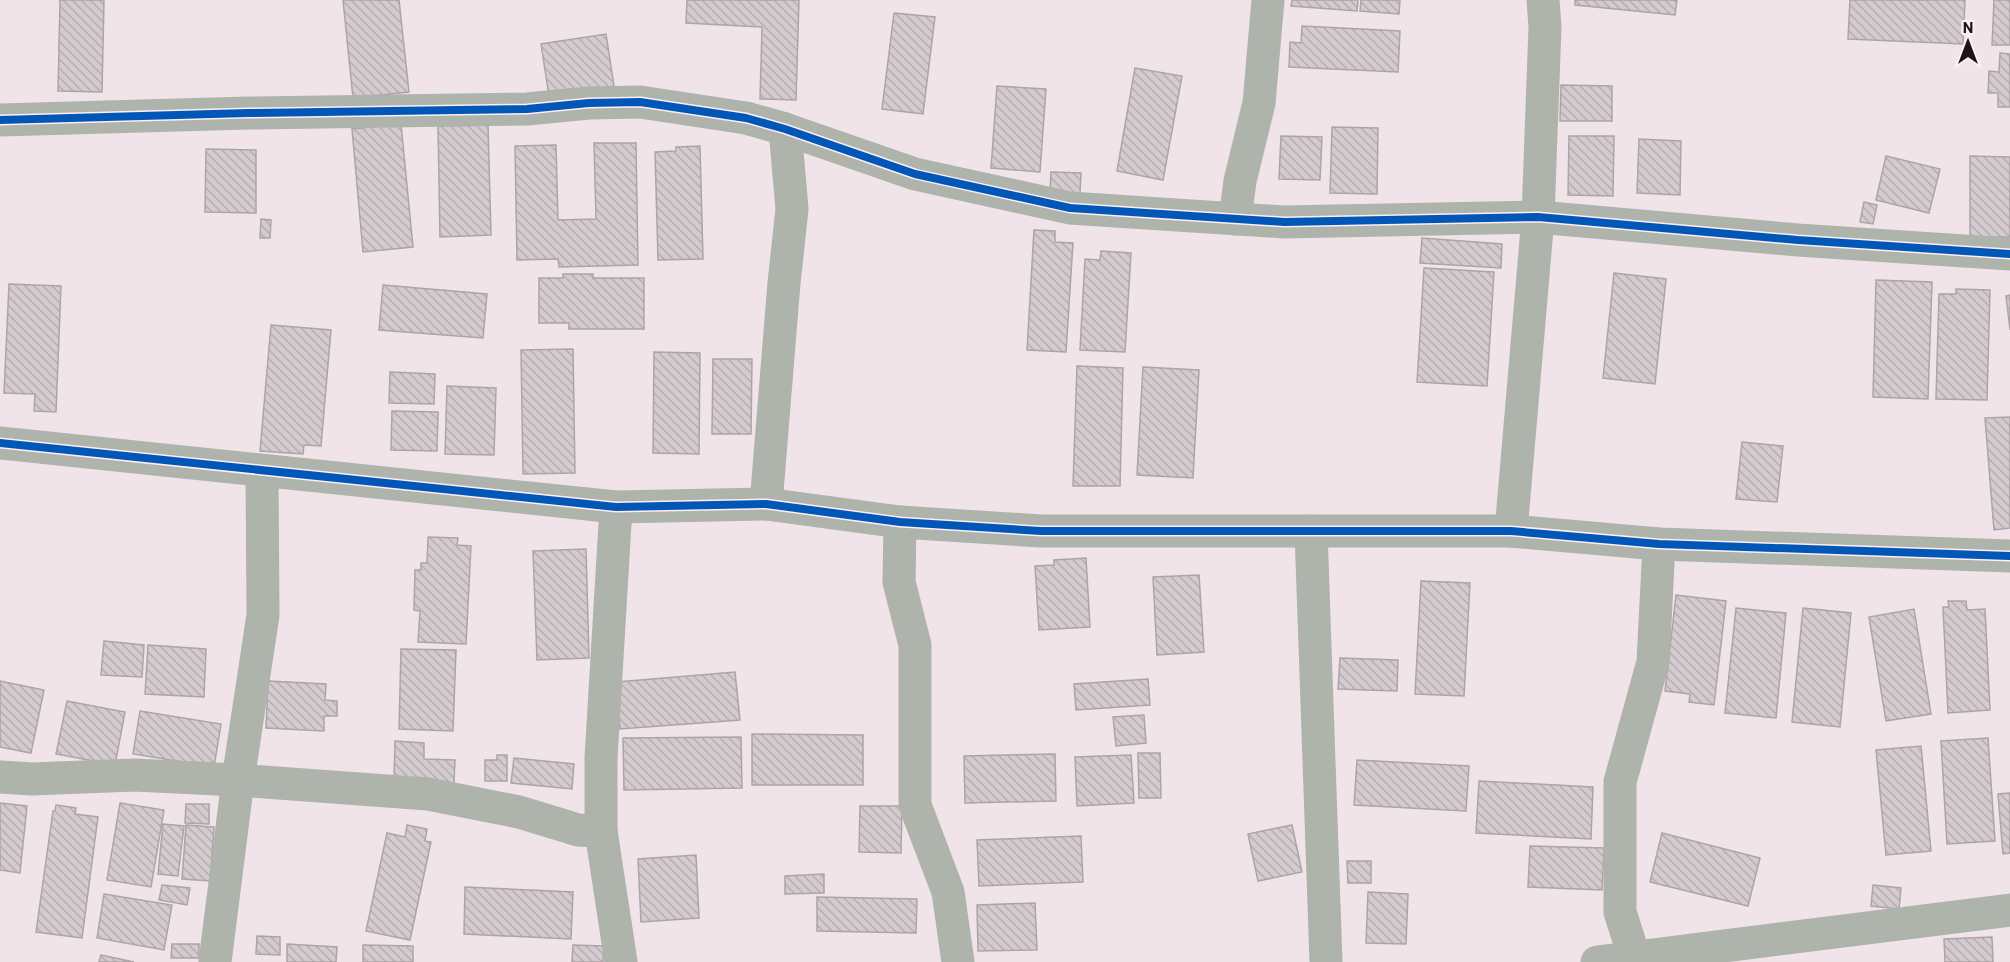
<svg xmlns="http://www.w3.org/2000/svg" width="2010" height="962" font-family="Barlow,sans-serif">
<defs>
<pattern id="building-back-hatch" width="6" height="6" patternUnits="userSpaceOnUse" patternTransform="scale(1.5)"><rect width="6" height="6" fill="#d4cbce"/><path d="M-1 5l2 2M0 0l6 6M5-1l2 2" fill="none" stroke="#b5adb0"/></pattern>
</defs>
<rect width="100%" height="100%" fill="#f0e4e8"/>
<g fill="url(#building-back-hatch)" stroke="#ada4a8" stroke-width="1.5">
<path d="M 60,0 L 104,0 L 102,92 L 58,91 Z"/>
<path d="M 343,0 L 399,0 L 409,92 L 353,98 Z"/>
<path d="M 687,0 L 799,0 L 796,100 L 760,99 L 762,27 L 686,23 Z"/>
<path d="M 1292,0 L 1358,0 L 1357,11 L 1291,6 Z"/>
<path d="M 1361,0 L 1400,0 L 1399,14 L 1360,11 Z"/>
<path d="M 1575,0 L 1677,0 L 1675,15 L 1575,5 Z"/>
<path d="M 1850,0 L 1965,0 L 1963,44 L 1848,39 Z"/>
<path d="M 1994,0 L 2010,0 L 2010,45 L 1992,45 Z"/>
<path d="M 894,13 L 935,17 L 923,114 L 882,109 Z"/>
<path d="M 1302,26 L 1400,31 L 1398,72 L 1289,67 L 1290,42 L 1301,43 Z"/>
<path d="M 606,34 L 614,86 L 549,96 L 541,44 Z"/>
<path d="M 2000,53 L 2010,54 L 2010,107 L 1998,107 L 1998,93 L 1988,93 L 1989,71 L 1999,72 Z"/>
<path d="M 1135,68 L 1182,76 L 1163,180 L 1117,171 Z"/>
<path d="M 1561,85 L 1612,86 L 1612,121 L 1560,121 Z"/>
<path d="M 997,86 L 1046,89 L 1040,172 L 991,168 Z"/>
<path d="M 401,124 L 413,247 L 363,252 L 352,129 Z"/>
<path d="M 488,125 L 491,235 L 440,237 L 438,126 Z"/>
<path d="M 1332,127 L 1378,128 L 1377,194 L 1330,193 Z"/>
<path d="M 1281,136 L 1322,137 L 1320,180 L 1279,179 Z"/>
<path d="M 1569,136 L 1614,136 L 1613,196 L 1568,195 Z"/>
<path d="M 1639,139 L 1681,141 L 1680,195 L 1637,193 Z"/>
<path d="M 594,143 L 636,143 L 638,265 L 559,267 L 558,259 L 517,260 L 515,146 L 556,145 L 558,220 L 596,219 Z"/>
<path d="M 700,146 L 703,259 L 658,260 L 655,152 L 676,151 L 676,147 Z"/>
<path d="M 206,149 L 256,150 L 256,213 L 205,212 Z"/>
<path d="M 1886,156 L 1940,169 L 1929,213 L 1876,200 Z"/>
<path d="M 1970,156 L 2010,157 L 2010,237 L 1970,237 Z"/>
<path d="M 1051,172 L 1081,173 L 1080,194 L 1050,192 Z"/>
<path d="M 1864,202 L 1877,205 L 1873,224 L 1860,222 Z"/>
<path d="M 261,219 L 271,220 L 270,238 L 260,238 Z"/>
<path d="M 1034,230 L 1055,231 L 1055,242 L 1073,243 L 1066,352 L 1027,350 Z"/>
<path d="M 1422,238 L 1502,244 L 1501,268 L 1420,263 Z"/>
<path d="M 1101,251 L 1131,253 L 1125,352 L 1080,350 L 1085,259 L 1100,260 Z"/>
<path d="M 1424,268 L 1494,272 L 1487,386 L 1417,382 Z"/>
<path d="M 1614,273 L 1666,279 L 1655,384 L 1603,378 Z"/>
<path d="M 563,274 L 593,274 L 593,278 L 644,278 L 644,329 L 569,329 L 569,323 L 539,323 L 539,278 L 563,278 Z"/>
<path d="M 1876,280 L 1932,282 L 1928,399 L 1873,397 Z"/>
<path d="M 9,284 L 61,286 L 56,412 L 34,411 L 35,394 L 4,393 Z"/>
<path d="M 383,285 L 487,294 L 483,338 L 379,330 Z"/>
<path d="M 1956,289 L 1990,290 L 1987,400 L 1936,399 L 1939,294 L 1956,294 Z"/>
<path d="M 2010,295 L 2010,330 L 2006,296 Z"/>
<path d="M 271,325 L 331,330 L 321,446 L 304,445 L 303,454 L 260,451 Z"/>
<path d="M 573,349 L 575,473 L 523,474 L 521,350 Z"/>
<path d="M 654,352 L 700,353 L 699,454 L 653,453 Z"/>
<path d="M 713,359 L 752,359 L 751,434 L 712,434 Z"/>
<path d="M 1077,366 L 1123,368 L 1120,486 L 1073,486 Z"/>
<path d="M 1143,367 L 1199,370 L 1193,478 L 1137,475 Z"/>
<path d="M 390,372 L 435,374 L 434,404 L 389,403 Z"/>
<path d="M 447,386 L 496,388 L 494,455 L 445,454 Z"/>
<path d="M 392,411 L 438,412 L 437,451 L 391,450 Z"/>
<path d="M 2010,417 L 2010,528 L 1994,530 L 1985,418 Z"/>
<path d="M 1742,442 L 1783,446 L 1777,502 L 1736,499 Z"/>
<path d="M 428,537 L 458,538 L 457,545 L 471,546 L 466,644 L 418,642 L 420,611 L 414,610 L 415,570 L 421,570 L 421,563 L 427,563 Z"/>
<path d="M 586,549 L 589,658 L 537,660 L 533,551 Z"/>
<path d="M 1086,558 L 1090,627 L 1039,630 L 1035,566 L 1054,565 L 1054,560 Z"/>
<path d="M 1199,575 L 1204,652 L 1157,655 L 1153,577 Z"/>
<path d="M 1421,581 L 1470,583 L 1464,696 L 1415,694 Z"/>
<path d="M 1676,595 L 1726,601 L 1714,705 L 1689,702 L 1690,694 L 1665,691 Z"/>
<path d="M 1948,601 L 1966,601 L 1967,610 L 1985,609 L 1990,710 L 1948,713 L 1943,607 L 1949,607 Z"/>
<path d="M 1736,608 L 1786,613 L 1776,718 L 1725,713 Z"/>
<path d="M 1803,608 L 1851,613 L 1840,727 L 1792,722 Z"/>
<path d="M 1914,609 L 1931,714 L 1886,721 L 1869,617 Z"/>
<path d="M 104,641 L 144,645 L 142,677 L 101,675 Z"/>
<path d="M 148,645 L 206,649 L 204,697 L 145,694 Z"/>
<path d="M 401,649 L 456,650 L 453,731 L 399,729 Z"/>
<path d="M 1340,658 L 1398,660 L 1397,691 L 1338,689 Z"/>
<path d="M 735,672 L 740,720 L 620,729 L 617,682 Z"/>
<path d="M 1148,679 L 1150,705 L 1076,710 L 1074,684 Z"/>
<path d="M 0,681 L 44,690 L 31,753 L 0,747 Z"/>
<path d="M 268,681 L 326,684 L 325,700 L 337,701 L 337,716 L 324,716 L 324,731 L 266,728 Z"/>
<path d="M 67,701 L 125,712 L 115,765 L 56,754 Z"/>
<path d="M 140,711 L 221,724 L 214,767 L 133,754 Z"/>
<path d="M 1144,715 L 1146,743 L 1116,746 L 1113,717 Z"/>
<path d="M 752,734 L 863,735 L 863,785 L 752,785 Z"/>
<path d="M 741,737 L 742,788 L 624,790 L 623,738 Z"/>
<path d="M 1988,738 L 1995,841 L 1947,844 L 1941,741 Z"/>
<path d="M 395,741 L 424,743 L 424,759 L 455,760 L 454,783 L 394,780 Z"/>
<path d="M 1921,746 L 1931,851 L 1886,855 L 1876,750 Z"/>
<path d="M 1138,753 L 1160,753 L 1161,798 L 1139,798 Z"/>
<path d="M 1055,754 L 1056,801 L 965,803 L 964,756 Z"/>
<path d="M 497,755 L 507,755 L 507,781 L 485,781 L 485,760 L 497,760 Z"/>
<path d="M 1131,755 L 1134,803 L 1077,806 L 1075,757 Z"/>
<path d="M 514,758 L 574,764 L 572,789 L 511,783 Z"/>
<path d="M 1357,760 L 1469,766 L 1466,811 L 1354,805 Z"/>
<path d="M 1479,781 L 1593,787 L 1591,839 L 1476,833 Z"/>
<path d="M 2010,793 L 2010,853 L 2003,854 L 1998,794 Z"/>
<path d="M 0,803 L 27,806 L 20,873 L 0,870 Z"/>
<path d="M 120,803 L 164,810 L 151,887 L 107,880 Z"/>
<path d="M 186,804 L 209,804 L 209,824 L 185,823 Z"/>
<path d="M 56,805 L 76,808 L 75,814 L 98,817 L 82,938 L 36,932 L 53,811 L 55,811 Z"/>
<path d="M 860,806 L 902,806 L 901,853 L 859,852 Z"/>
<path d="M 163,824 L 184,826 L 178,876 L 158,874 Z"/>
<path d="M 186,825 L 214,827 L 210,881 L 182,879 Z"/>
<path d="M 407,825 L 427,829 L 425,841 L 431,842 L 410,940 L 366,931 L 387,833 L 405,837 Z"/>
<path d="M 1292,825 L 1302,872 L 1258,881 L 1248,834 Z"/>
<path d="M 1662,833 L 1760,858 L 1748,906 L 1650,882 Z"/>
<path d="M 1081,836 L 1083,882 L 979,886 L 977,840 Z"/>
<path d="M 1530,846 L 1604,848 L 1602,890 L 1528,887 Z"/>
<path d="M 696,855 L 699,918 L 641,922 L 638,859 Z"/>
<path d="M 1347,861 L 1371,861 L 1371,883 L 1348,883 Z"/>
<path d="M 824,874 L 824,893 L 785,894 L 785,876 Z"/>
<path d="M 162,885 L 190,888 L 187,905 L 159,900 Z"/>
<path d="M 1873,885 L 1901,888 L 1899,909 L 1871,906 Z"/>
<path d="M 465,887 L 573,892 L 571,939 L 464,934 Z"/>
<path d="M 1368,892 L 1408,894 L 1406,944 L 1366,943 Z"/>
<path d="M 104,894 L 172,905 L 164,950 L 97,938 Z"/>
<path d="M 817,897 L 917,899 L 916,933 L 817,931 Z"/>
<path d="M 1035,903 L 1037,950 L 978,951 L 977,905 Z"/>
<path d="M 257,936 L 280,937 L 280,955 L 256,954 Z"/>
<path d="M 1992,937 L 1993,962 L 1945,962 L 1944,939 Z"/>
<path d="M 172,944 L 199,944 L 199,958 L 171,958 Z"/>
<path d="M 287,944 L 337,947 L 336,962 L 287,962 Z"/>
<path d="M 363,945 L 413,946 L 413,962 L 363,962 Z"/>
<path d="M 573,945 L 604,946 L 603,962 L 572,962 Z"/>
<path d="M 101,955 L 134,962 L 99,962 Z"/>
</g>
<g fill="none" stroke-linecap="round" stroke-linejoin="round">
<g stroke="#aeb3ab" stroke-width="33">
<path d="M 0,120 L 248,113 L 527,109 L 589,103 L 640,102 L 746,118 L 785,129 L 915,174 L 1070,208 L 1284,222 L 1538,217 L 1798,240 L 2010,254"/>
<path d="M 1235,219 L 1240,181 L 1259,103 L 1268,0"/>
<path d="M 0,443 L 616,507 L 766,504 L 900,522 L 1041,531 L 1511,531 L 1659,544 L 2010,556"/>
<path d="M 766,504 L 784,283 L 792,209 L 785,129"/>
<path d="M 616,507 L 601,758 L 601,831 L 621,962"/>
<path d="M 900,522 L 899,582 L 915,645 L 915,805 L 948,892 L 958,962"/>
<path d="M 1311,531 L 1326,962"/>
<path d="M 1511,531 L 1538,217 L 1545,26 L 1543,0"/>
<path d="M 0,777 L 32,779 L 134,775 L 238,780 L 428,794 L 519,812 L 578,830 L 601,831"/>
<path d="M 1634,956 L 1620,912 L 1620,782 L 1653,662 L 1659,544"/>
<path d="M 215,962 L 238,780 L 263,615 L 262,471"/>
<path d="M 1597,962 L 2010,910"/>
</g>
<g stroke="#ffeef4" stroke-width="11">
<g id="cycleway">
<path d="M 0,120 L 248,113 L 527,109 L 589,103 L 640,102 L 746,118 L 785,129 L 915,174 L 1070,208 L 1284,222 L 1538,217 L 1798,240 L 2010,254"/>
<path d="M 0,443 L 616,507 L 766,504 L 900,522 L 1041,531 L 1511,531 L 1659,544 L 2010,556"/>
</g>
</g>
<use href="#cycleway" stroke="#0057b8" stroke-width="8"/>
</g>
<g transform="translate(1968 42)" stroke="#ffeef4" stroke-width="4.5" paint-order="stroke">
<path d="M0-4.5L10 22L0 15L-10 22Z" fill="#1c1518"/>
<text y="-9" font-size="16" font-weight="bold" text-anchor="middle" fill="#1c1518">N</text>
</g>
</svg>
